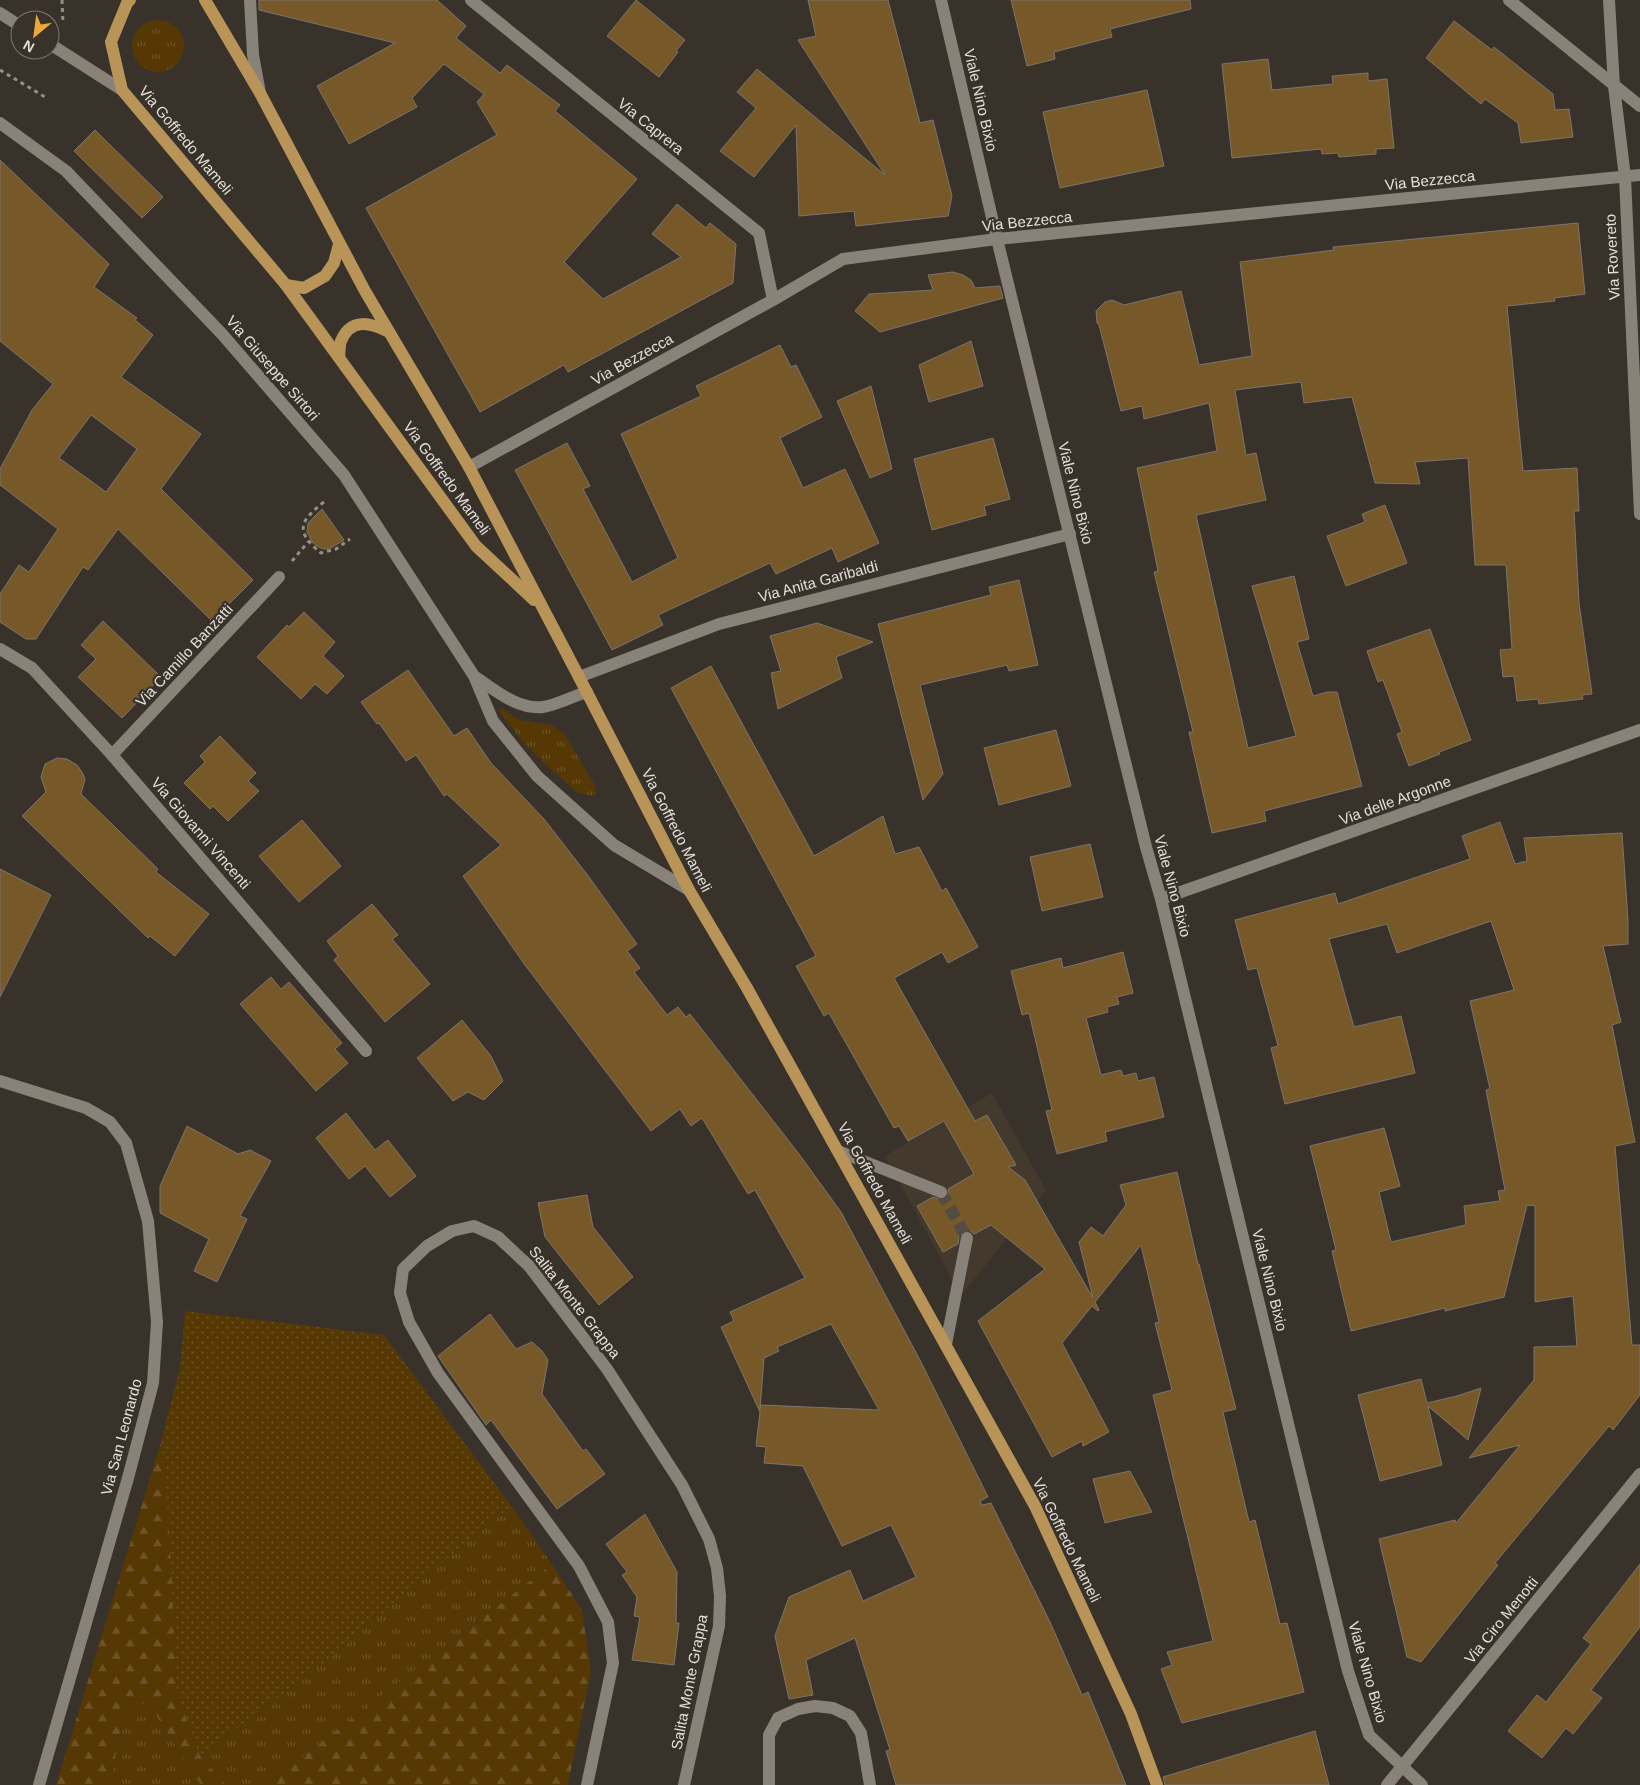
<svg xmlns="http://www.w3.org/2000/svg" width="1640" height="1785" font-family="Helvetica,sans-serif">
<defs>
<pattern id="grass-tufts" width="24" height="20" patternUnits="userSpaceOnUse" patternTransform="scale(1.25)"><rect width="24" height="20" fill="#553804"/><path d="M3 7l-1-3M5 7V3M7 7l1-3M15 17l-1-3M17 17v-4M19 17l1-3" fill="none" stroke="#6d5428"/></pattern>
<pattern id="forest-firs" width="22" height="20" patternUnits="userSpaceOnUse" patternTransform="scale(1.25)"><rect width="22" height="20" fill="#553804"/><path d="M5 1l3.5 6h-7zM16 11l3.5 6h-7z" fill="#6d5428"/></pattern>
<pattern id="garden-dots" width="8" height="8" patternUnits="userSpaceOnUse" patternTransform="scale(1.25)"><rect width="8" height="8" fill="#553804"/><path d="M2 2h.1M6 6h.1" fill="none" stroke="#6d5428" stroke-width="1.8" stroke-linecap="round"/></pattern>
</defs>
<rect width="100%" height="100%" fill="#38322a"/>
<path fill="#43392c" d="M 992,1093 L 1046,1190 L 961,1296 L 885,1156 Z"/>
<g fill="url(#grass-tufts)">
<circle cx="158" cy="46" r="26"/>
<path d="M 501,708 L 520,720 L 552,725 L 565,735 L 595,785 L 596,792 L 593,796 L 577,792 L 546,765 L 522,741 L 499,711 Z"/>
<path d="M 512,1507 L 552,1564 L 266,1785 L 226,1785 L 200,1756 L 319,1667 L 495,1518 Z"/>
<path d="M 147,1701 L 201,1785 L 109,1785 L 124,1718 Z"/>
</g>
<g fill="url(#forest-firs)">
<path d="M 161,1442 L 200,1756 L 226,1785 L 201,1785 L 147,1701 L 124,1718 L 109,1785 L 56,1785 Z"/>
<path d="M 552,1564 L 582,1610 L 591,1671 L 568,1785 L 266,1785 Z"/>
</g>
<path fill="url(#garden-dots)" d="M 185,1311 L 384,1335 L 512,1507 L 495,1518 L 319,1667 L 200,1756 L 177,1694 L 168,1504 L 161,1442 L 180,1367 Z"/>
<g fill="#765829" stroke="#7c756c" fill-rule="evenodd">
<path d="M 259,0 L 437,0 L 466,26 L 456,38 L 500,73 L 507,65 L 560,105 L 555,111 L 637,179 L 564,262 L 603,299 L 681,257 L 652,234 L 677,204 L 706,228 L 710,223 L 736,244 L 733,283 L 568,372 L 564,365 L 480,412 L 366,208 L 497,135 L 477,102 L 484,94 L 444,64 L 412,98 L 417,107 L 349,144 L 317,86 L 395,43 L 259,10 Z"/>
<path d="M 636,0 L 685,40 L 676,51 L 678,52 L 659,77 L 607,36 Z"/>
<path d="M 808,0 L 888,0 L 920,123 L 933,120 L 952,196 L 948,216 L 856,226 L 854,211 L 799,216 L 796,125 L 754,177 L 720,151 L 756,108 L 737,92 L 757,69 L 885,175 L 798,40 L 816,36 Z"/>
<path d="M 1011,0 L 1190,0 L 1191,9 L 1110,29 L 1112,37 L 1054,52 L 1055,59 L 1027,66 Z"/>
<path d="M 1454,21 L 1492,50 L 1494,47 L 1553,94 L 1555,110 L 1569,109 L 1573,137 L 1521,143 L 1518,123 L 1485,99 L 1481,104 L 1426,58 Z"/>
<path d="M 1268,59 L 1272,90 L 1333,84 L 1332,76 L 1368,73 L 1368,81 L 1387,79 L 1394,148 L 1376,149 L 1376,154 L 1339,157 L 1338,153 L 1322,154 L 1321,149 L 1232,158 L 1222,64 Z"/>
<path d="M 1147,90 L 1164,166 L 1060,188 L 1043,112 Z"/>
<path d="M 95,130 L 163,197 L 142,218 L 74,151 Z"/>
<path d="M 0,160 L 109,264 L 94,287 L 137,318 L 135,320 L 153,335 L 121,377 L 201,434 L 161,489 L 253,580 L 212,621 L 118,529 L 88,570 L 83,567 L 36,639 L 26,639 L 0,622 L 0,594 L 19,565 L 29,572 L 58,529 L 0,485 L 0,469 L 32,410 L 53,384 L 0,341 ZM 91,415 L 137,449 L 106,492 L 59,458 Z"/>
<path d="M 1578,223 L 1585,294 L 1554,298 L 1555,301 L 1507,306 L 1523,471 L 1577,468 L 1579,511 L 1574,511 L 1579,603 L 1592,694 L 1582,695 L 1583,699 L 1539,704 L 1538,699 L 1517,701 L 1514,676 L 1503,677 L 1500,650 L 1512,649 L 1506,565 L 1475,565 L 1468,458 L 1415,462 L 1420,484 L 1375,483 L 1352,397 L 1304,403 L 1301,382 L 1235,390 L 1246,455 L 1256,453 L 1266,500 L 1196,515 L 1248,748 L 1296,736 L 1252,586 L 1294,576 L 1309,639 L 1297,642 L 1313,696 L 1327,692 L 1337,692 L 1362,786 L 1264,811 L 1266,821 L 1212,833 L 1189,732 L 1193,732 L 1154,572 L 1158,571 L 1137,468 L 1217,451 L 1209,403 L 1144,419 L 1142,406 L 1121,411 L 1099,325 L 1097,323 L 1096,311 L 1105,302 L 1112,300 L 1124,305 L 1181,291 L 1199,365 L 1252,356 L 1240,262 L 1334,250 L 1333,247 Z"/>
<path d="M 953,272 L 963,275 L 971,280 L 975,288 L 1000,286 L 1003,298 L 880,332 L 855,311 L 869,294 L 933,290 L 928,275 Z"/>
<path d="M 971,341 L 983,386 L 929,402 L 919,365 Z"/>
<path d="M 780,345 L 791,367 L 796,365 L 822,417 L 780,438 L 803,488 L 845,469 L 879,543 L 838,562 L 832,548 L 776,574 L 770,563 L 658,615 L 663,625 L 612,650 L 515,470 L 567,443 L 590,486 L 583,489 L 632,582 L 678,558 L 621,434 L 701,396 L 696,386 Z"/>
<path d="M 871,386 L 892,469 L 870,478 L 837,401 Z"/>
<path d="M 993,438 L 1010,499 L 984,506 L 986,515 L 932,530 L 914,459 Z"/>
<path d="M 1385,505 L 1407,563 L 1346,586 L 1327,536 L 1365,522 L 1362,514 Z"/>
<path d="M 322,509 L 344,540 L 329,549 L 323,549 L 317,546 L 312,542 L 307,532 L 308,523 Z"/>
<path d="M 1019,580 L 1038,665 L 1009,671 L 1007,665 L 920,685 L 943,774 L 923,800 L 878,624 L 991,595 L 989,587 Z"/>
<path d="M 304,612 L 335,642 L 323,656 L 344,676 L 327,694 L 315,684 L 301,699 L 257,657 L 287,625 L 289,627 Z"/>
<path d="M 103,621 L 161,677 L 122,718 L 78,677 L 96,659 L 81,645 Z"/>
<path d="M 817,623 L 873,642 L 836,657 L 842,678 L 778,709 L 771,673 L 781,671 L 770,636 Z"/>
<path d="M 1430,629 L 1471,740 L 1439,752 L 1440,754 L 1409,766 L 1397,734 L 1402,732 L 1383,680 L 1378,682 L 1367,651 Z"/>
<path d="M 711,666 L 814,856 L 883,816 L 895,854 L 919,847 L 942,891 L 946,888 L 978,947 L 948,963 L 942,952 L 894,978 L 975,1121 L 987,1115 L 1016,1165 L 1008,1167 L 1025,1180 L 1093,1298 L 1079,1242 L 1091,1227 L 1103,1236 L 1126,1205 L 1120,1185 L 1177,1172 L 1198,1264 L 1199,1264 L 1236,1409 L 1223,1412 L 1249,1522 L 1255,1520 L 1280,1624 L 1287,1623 L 1304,1692 L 1182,1723 L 1161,1669 L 1172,1665 L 1167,1652 L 1213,1641 L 1153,1395 L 1172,1390 L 1155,1323 L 1159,1322 L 1141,1245 L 1095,1302 L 1099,1310 L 1098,1311 L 1092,1306 L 1062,1343 L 1109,1432 L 1083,1446 L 1082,1441 L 1052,1457 L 978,1321 L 1045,1269 L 991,1225 L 974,1234 L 969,1230 L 964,1231 L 959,1236 L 958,1244 L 943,1252 L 917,1206 L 933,1197 L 942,1200 L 946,1199 L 949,1195 L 948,1189 L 974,1174 L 944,1121 L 908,1141 L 899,1126 L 894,1128 L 829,1013 L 824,1016 L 796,966 L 816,956 L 671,688 Z"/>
<path d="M 408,670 L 454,736 L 467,728 L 491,763 L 544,819 L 589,877 L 637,944 L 627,951 L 640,968 L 634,972 L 667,1015 L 678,1007 L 686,1017 L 690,1014 L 799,1154 L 841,1212 L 920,1360 L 988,1497 L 980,1501 L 982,1505 L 991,1503 L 1050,1622 L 1082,1695 L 1088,1692 L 1126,1785 L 896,1785 L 886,1751 L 890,1750 L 855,1638 L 806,1660 L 813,1695 L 789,1699 L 775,1636 L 789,1597 L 850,1570 L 863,1601 L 916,1577 L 891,1525 L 842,1546 L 803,1466 L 764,1463 L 766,1447 L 756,1446 L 760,1412 L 721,1327 L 734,1321 L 730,1312 L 805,1278 L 755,1190 L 748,1194 L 702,1118 L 691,1126 L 680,1109 L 651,1131 L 525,965 L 463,876 L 501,845 L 447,794 L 444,796 L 416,755 L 406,761 L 379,723 L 377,724 L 361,702 ZM 831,1324 L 879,1410 L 760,1405 L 760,1409 L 764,1358 L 779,1351 L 777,1347 Z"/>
<path d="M 1056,730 L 1071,786 L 999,805 L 984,748 Z"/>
<path d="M 220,736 L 256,773 L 248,781 L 259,791 L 228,821 L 213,806 L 210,809 L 184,783 L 205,762 L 200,756 Z"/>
<path d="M 57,758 L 67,759 L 77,765 L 82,772 L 85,779 L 81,794 L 158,869 L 156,872 L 209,914 L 175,956 L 150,936 L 148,938 L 22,816 L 46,792 L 41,777 L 45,764 Z"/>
<path d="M 302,820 L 341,866 L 299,902 L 259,856 Z"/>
<path d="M 1500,822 L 1515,864 L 1527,861 L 1524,838 L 1622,833 L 1628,920 L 1628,944 L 1603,946 L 1621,1022 L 1612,1025 L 1635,1142 L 1615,1146 L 1632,1345 L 1640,1345 L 1640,1395 L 1613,1430 L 1609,1426 L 1495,1563 L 1498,1565 L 1421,1662 L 1407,1657 L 1379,1539 L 1455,1520 L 1456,1523 L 1520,1445 L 1469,1458 L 1534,1380 L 1534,1347 L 1577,1346 L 1573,1296 L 1535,1302 L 1535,1206 L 1527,1205 L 1504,1297 L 1445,1311 L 1445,1308 L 1351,1331 L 1332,1251 L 1336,1250 L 1310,1146 L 1384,1128 L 1400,1186 L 1379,1192 L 1391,1242 L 1466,1225 L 1464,1206 L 1500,1201 L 1498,1191 L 1505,1190 L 1486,1090 L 1490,1089 L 1470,1001 L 1514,990 L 1491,921 L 1397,953 L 1387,924 L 1329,939 L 1354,1027 L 1401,1016 L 1415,1073 L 1285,1104 L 1271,1048 L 1278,1046 L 1257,968 L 1248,970 L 1235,920 L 1335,893 L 1338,904 L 1470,859 L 1462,836 Z"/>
<path d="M 1090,844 L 1103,897 L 1042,911 L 1030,857 Z"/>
<path d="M 0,869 L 51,895 L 0,997 Z"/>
<path d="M 372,904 L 398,935 L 392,939 L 430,984 L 385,1022 L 334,960 L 338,956 L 327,941 Z"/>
<path d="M 1123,952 L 1133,993 L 1117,997 L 1119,1004 L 1107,1007 L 1108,1012 L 1086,1018 L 1101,1075 L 1121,1070 L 1123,1076 L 1136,1073 L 1138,1081 L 1154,1077 L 1164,1117 L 1105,1132 L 1107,1141 L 1057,1154 L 1046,1111 L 1052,1110 L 1029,1013 L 1022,1015 L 1011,971 L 1061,958 L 1063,968 Z"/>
<path d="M 271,977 L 281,989 L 289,982 L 342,1043 L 335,1049 L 348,1063 L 316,1091 L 240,1004 Z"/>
<path d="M 462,1020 L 491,1056 L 503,1081 L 484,1100 L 468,1092 L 453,1101 L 417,1058 Z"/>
<path d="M 346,1113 L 375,1150 L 388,1140 L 416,1176 L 390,1197 L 365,1166 L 349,1179 L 316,1138 Z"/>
<path d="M 187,1126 L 238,1154 L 250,1150 L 271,1161 L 240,1216 L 247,1219 L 217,1282 L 194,1271 L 209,1239 L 160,1213 L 160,1186 Z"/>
<path d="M 587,1195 L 593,1227 L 633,1277 L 599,1305 L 545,1237 L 538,1203 Z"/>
<path d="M 490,1314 L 516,1349 L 532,1342 L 542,1351 L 548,1360 L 542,1394 L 583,1451 L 586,1449 L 605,1474 L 557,1509 L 491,1420 L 486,1425 L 438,1356 Z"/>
<path d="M 1421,1379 L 1427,1403 L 1457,1396 L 1481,1388 L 1468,1440 L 1428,1406 L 1442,1465 L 1380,1481 L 1358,1395 Z"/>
<path d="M 1130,1471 L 1152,1512 L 1105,1523 L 1093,1479 Z"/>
<path d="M 645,1514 L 677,1572 L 676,1623 L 679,1623 L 674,1665 L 632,1660 L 640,1617 L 634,1616 L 637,1597 L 622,1575 L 627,1572 L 606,1544 Z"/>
<path d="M 1640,1564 L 1640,1627 L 1591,1690 L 1602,1698 L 1573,1734 L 1566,1728 L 1542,1758 L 1508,1731 L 1537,1695 L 1546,1702 L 1591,1644 L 1583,1638 Z"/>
<path d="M 1315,1731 L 1329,1785 L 1165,1785 L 1163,1777 Z"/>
</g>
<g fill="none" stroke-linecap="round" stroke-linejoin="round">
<path stroke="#524c44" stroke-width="12" stroke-dasharray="12 6" stroke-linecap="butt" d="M 941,1192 L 967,1238"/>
<g stroke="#938e87" stroke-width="3" stroke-dasharray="4 4" stroke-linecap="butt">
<path d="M 62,0 L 63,24"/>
<path d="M 0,70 L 45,97"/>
<path d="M 324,502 C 300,521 294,531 321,553 L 336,549 L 350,539"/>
<path d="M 292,561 L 308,542"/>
</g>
<g stroke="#898279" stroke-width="12">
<path d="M 250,0 L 253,55 L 260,93"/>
<path d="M 471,0 L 759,233 L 773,300"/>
<path d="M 941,0 L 997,239 L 1146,847 L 1161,899 L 1348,1671 L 1369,1735 L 1422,1785"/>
<path d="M 1509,0 L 1640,106"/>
<path d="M 1609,0 L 1614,86 L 1625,177 L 1640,514"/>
<path d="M 0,13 L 20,26"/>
<path d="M 50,44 L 122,90"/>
<path d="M 0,123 L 66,171 L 222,334 L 344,475 L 474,676 L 493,721 L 537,776 L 614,845 L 689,890"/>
<path d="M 469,467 L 773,300 L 843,259 L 997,239 L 1640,175"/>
<path d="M 0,649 L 32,668 L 112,755 L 366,1051"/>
<path d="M 474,676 C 494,689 517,710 543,707 C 557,705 573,696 587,692"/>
<path d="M 579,677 L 719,624 L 1070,534"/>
<path d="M 112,755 L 279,577"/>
<path d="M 1161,899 L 1640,730"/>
<path d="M 0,1081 L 86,1108 L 110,1122 L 126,1143 L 148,1221 L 157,1322 L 153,1383 L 128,1478 L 39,1785"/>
<path d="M 838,1151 L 941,1192"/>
<path d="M 946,1344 L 967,1238"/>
<path d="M 587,1785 L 613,1663 L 608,1622 L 579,1566 L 438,1373 L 409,1322 L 400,1293 L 403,1269 L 427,1246 L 452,1231 L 474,1226 L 498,1237 L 529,1266 L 607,1369 L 682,1485 L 709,1539 L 717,1568 L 720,1596 L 719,1626 L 684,1785"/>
<path d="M 769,1785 L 769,1735 L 778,1718 L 798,1709 L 815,1706 L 833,1708 L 850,1716 L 861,1733 L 870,1785"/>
<path d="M 1387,1785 L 1640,1474"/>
</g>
<g stroke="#b99459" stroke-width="12">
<path d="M 130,0 L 127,3 L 111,42 L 122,90 L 286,285 L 476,546 L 534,600"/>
<path d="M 205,0 L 260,93 L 365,291 L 469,467 L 579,677 L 689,890 L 747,988 L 1035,1506 L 1131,1714 L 1157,1785"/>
<path d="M 286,285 L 304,288 L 325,276 L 334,263 L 339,244"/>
<path d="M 339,357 C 340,352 339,346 341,341 C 351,317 371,323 389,332"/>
</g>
</g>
<g text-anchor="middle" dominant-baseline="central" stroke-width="4.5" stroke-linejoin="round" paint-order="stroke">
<g font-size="15" fill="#e3dfda" stroke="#38322a">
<text transform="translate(981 100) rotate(77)">Viale Nino Bixio</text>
<text transform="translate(651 126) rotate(39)">Via Caprera</text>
<text transform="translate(186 140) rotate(50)">Via Goffredo Mameli</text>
<text transform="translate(1430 180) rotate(-6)">Via Bezzecca</text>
<text transform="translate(1027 221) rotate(-6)">Via Bezzecca</text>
<text transform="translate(1612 257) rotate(-93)">Via Rovereto</text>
<text transform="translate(632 359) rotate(-29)">Via Bezzecca</text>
<text transform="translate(273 368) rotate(49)">Via Giuseppe Sirtori</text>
<text transform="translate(447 478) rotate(54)">Via Goffredo Mameli</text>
<text transform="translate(1076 493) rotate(76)">Viale Nino Bixio</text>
<text transform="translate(818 581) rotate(-15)">Via Anita Garibaldi</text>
<text transform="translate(184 655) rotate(-47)">Via Camillo Banzatti</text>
<text transform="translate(1395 800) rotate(-20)">Via delle Argonne</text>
<text transform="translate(677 830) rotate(63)">Via Goffredo Mameli</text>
<text transform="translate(201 833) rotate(49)">Via Giovanni Vincenti</text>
<text transform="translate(1173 886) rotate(75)">Viale Nino Bixio</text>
<text transform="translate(875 1183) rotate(61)">Via Goffredo Mameli</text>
<text transform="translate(1270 1280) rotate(76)">Viale Nino Bixio</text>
<text transform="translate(575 1302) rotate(52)">Salita Monte Grappa</text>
<text transform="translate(121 1437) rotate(-75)">Via San Leonardo</text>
<text transform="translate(1067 1540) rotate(64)">Via Goffredo Mameli</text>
<text transform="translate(1501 1620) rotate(-51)">Via Ciro Menotti</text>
<text transform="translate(1368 1672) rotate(74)">Viale Nino Bixio</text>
<text transform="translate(689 1682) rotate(-79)">Salita Monte Grappa</text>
</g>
</g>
<g transform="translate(35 35) rotate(209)"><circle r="24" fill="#38322a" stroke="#7c7770"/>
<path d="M0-4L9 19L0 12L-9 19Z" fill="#eba93a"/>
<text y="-8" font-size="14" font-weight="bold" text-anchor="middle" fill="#e3dfda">N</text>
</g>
</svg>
